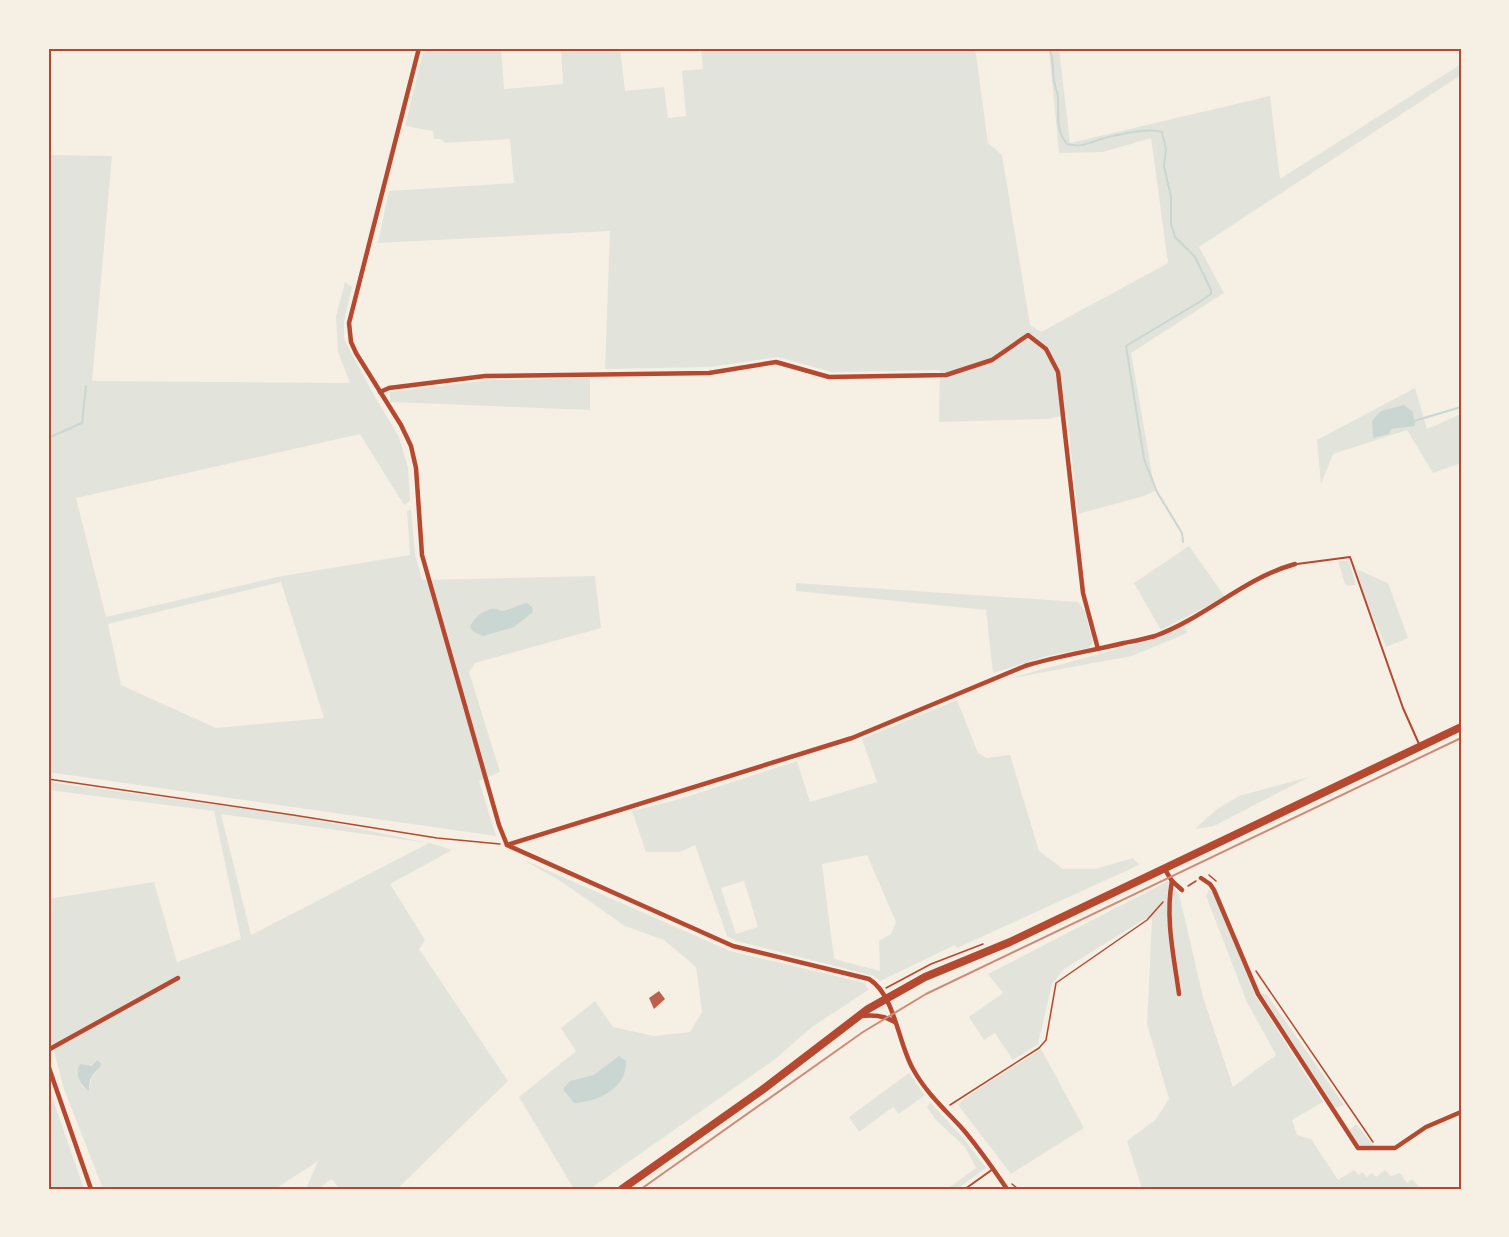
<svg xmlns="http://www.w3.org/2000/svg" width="1509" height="1237" font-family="'Asap Condensed',sans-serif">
<rect width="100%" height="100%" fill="#f6efe4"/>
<g fill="#e2e4dc" fill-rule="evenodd">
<path d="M 424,48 L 501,48 L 504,89 L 563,84 L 561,48 L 620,48 L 625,91 L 664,87 L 668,118 L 686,116 L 682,71 L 703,69 L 701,48 L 975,48 L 988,143 L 1002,155 L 1030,325 L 1041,332 L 1168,263 L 1151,138 L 1103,152 L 1059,153 L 1049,48 L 1059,48 L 1070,143 L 1270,96 L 1280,179 L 1461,64 L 1461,75 L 1199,247 L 1224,293 L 1131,353 L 1155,491 L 1144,496 L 1078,514 L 1067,415 L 1047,419 L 939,422 L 940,370 L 832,372 L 778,357 L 710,367 L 605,369 L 610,231 L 378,243 L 389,191 L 514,183 L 510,139 L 445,143 L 441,139 L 434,139 L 433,131 L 405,126 Z"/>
<path d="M 48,155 L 112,156 L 92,381 L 350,383 L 338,352 L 336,317 L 345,282 L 352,287 L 344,321 L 344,339 L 375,397 L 399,437 L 408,468 L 410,501 L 404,505 L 360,434 L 76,498 L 106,617 L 277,577 L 410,555 L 407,511 L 411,509 L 415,554 L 422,580 L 595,576 L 601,628 L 475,663 L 469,672 L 500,772 L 479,781 L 496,836 L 48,772 ZM 281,582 L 324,718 L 216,728 L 121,685 L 108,624 Z"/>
<path d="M 590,378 L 590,410 L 390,402 L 390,392 L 490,380 Z"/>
<path d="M 1415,388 L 1427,429 L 1461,414 L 1461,463 L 1433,473 L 1407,430 L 1333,454 L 1321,484 L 1317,440 Z"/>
<path d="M 1189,546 L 1225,597 L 1161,630 L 1134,583 Z"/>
<path d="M 1338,561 L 1349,561 L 1356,585 L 1349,586 L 1345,584 Z"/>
<path d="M 1356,569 L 1388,583 L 1408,638 L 1386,647 L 1367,603 Z"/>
<path d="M 796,583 L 1078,602 L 1085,611 L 1093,642 L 1089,648 L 1047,656 L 993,673 L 986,610 L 796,591 Z"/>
<path d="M 1184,625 L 1187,633 L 1132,656 L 1007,679 L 1154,639 Z"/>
<path d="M 957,700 L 978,753 L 986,758 L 1010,755 L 1039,851 L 1063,869 L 1095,869 L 1133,858 L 1139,865 L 957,948 L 955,945 L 880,981 L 874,976 L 736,941 L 727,936 L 695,845 L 680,852 L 646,852 L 632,811 L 680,799 L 797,761 L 810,802 L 877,782 L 862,739 ZM 867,855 L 896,922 L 891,934 L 879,941 L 880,971 L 834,959 L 822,864 ZM 744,881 L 758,927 L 736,934 L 721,888 Z"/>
<path d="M 1309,777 L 1214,826 L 1195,829 L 1217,809 L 1239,796 Z"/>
<path d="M 48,782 L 291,815 L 430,843 L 452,850 L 390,884 L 425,940 L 419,949 L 508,1081 L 397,1189 L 339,1189 L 332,1179 L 318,1189 L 306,1189 L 318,1161 L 275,1189 L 103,1189 L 64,1089 L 48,1029 L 48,899 L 154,882 L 177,962 L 241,939 L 214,811 L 48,790 ZM 221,814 L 429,843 L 251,935 ZM 94,1063 L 97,1071 L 92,1073 L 89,1091 L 82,1086 L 77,1073 Z"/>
<path d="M 522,859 L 730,951 L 865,983 L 868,990 L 812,1027 L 774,1060 L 590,1189 L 574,1189 L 519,1097 L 576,1051 L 561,1028 L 595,1001 L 613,1027 L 654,1036 L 690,1032 L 702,1012 L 696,967 L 664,940 L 625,926 L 562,882 Z"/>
<path d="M 1168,881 L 1179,894 L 1203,997 L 1233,1087 L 1276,1055 L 1247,1002 L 1206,896 L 1209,889 L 1216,897 L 1255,995 L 1323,1102 L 1292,1120 L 1297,1135 L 1311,1139 L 1338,1180 L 1354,1170 L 1359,1175 L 1362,1172 L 1367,1177 L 1372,1173 L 1376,1177 L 1385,1170 L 1391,1176 L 1400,1173 L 1407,1183 L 1412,1179 L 1421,1189 L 1142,1189 L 1127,1141 L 1156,1119 L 1169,1099 L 1147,1024 L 1152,919 L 1148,917 L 1064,969 L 1052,984 L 1038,1044 L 1013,1060 L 995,1033 L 984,1040 L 969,1017 L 1003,993 L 988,974 Z"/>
<path d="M 1260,992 L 1267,995 L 1344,1105 L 1335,1108 Z"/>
<path d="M 1041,1049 L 1084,1128 L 1011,1174 L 958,1105 L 965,1098 Z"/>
<path d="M 909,1073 L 925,1095 L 899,1114 L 893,1107 L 859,1132 L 849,1117 Z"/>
<path d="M 48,1086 L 51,1094 L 84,1189 L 48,1189 Z"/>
<path d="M 930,1102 L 965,1140 L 986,1168 L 957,1189 L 947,1189 L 976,1168 L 965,1147 L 936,1120 L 927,1107 Z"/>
<path d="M 1356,1124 L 1374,1146 L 1358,1145 L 1349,1131 Z"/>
</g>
<g fill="#c9d6d2">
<path d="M 1404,405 L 1413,412 L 1415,426 L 1391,429 L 1389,434 L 1373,438 L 1372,421 L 1381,411 Z"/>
<path d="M 527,603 L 532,607 L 533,612 L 514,627 L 483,636 L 474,632 L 470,628 C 472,619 483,610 492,609 C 496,608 499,611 503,611 C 508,610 519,605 527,603 Z"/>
<path d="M 619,1056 L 626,1061 C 627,1089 597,1102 574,1103 L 563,1089 L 570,1081 L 594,1075 Z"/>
<path d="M 98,1060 L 101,1064 L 100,1067 C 90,1077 90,1076 89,1091 C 80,1085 74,1074 80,1064 L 91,1066 Z"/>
</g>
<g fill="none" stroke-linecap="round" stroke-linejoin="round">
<g stroke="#c9d6d2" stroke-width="2">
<path d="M 1049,48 C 1054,58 1052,70 1054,81 C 1055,87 1058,93 1058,99 C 1059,117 1055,129 1067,144 C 1078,147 1085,145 1095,141 C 1110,136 1147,127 1162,132 L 1166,149 L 1164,166 L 1171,197 L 1171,224 L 1173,230 L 1175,237 L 1195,257 L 1211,290 L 1211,294 L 1201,301 L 1126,346 L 1144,459 L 1157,492 L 1182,533 L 1183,542"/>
<path d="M 1414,421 L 1461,407"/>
<path d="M 48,438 L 82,423 L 86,386"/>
</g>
</g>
<path fill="#bf614a" d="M 659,991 L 665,999 L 654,1009 L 649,998 Z"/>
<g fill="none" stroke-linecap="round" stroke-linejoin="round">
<g stroke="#b5482f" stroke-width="1.5">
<path d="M 48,779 L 293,815 L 437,838 L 500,844"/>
<path d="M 1209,875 L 1216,881"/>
<path d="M 1188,886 L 1196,881"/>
<path d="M 1256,971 L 1373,1142"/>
<path d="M 886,988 L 931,964 L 983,944"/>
<path d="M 950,1105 L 1039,1048 L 1046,1040 L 1056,983 L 1147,920 L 1163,902"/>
<path d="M 1012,1184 L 1018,1189"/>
</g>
<g stroke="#b5482f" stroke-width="2">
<path d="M 1297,564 L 1350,557 L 1403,708 L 1419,744"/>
<path d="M 965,1189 L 993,1169"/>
</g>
<g stroke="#b5482f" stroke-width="4.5">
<path d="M 419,48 L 349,323 L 351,342 L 356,353 L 401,425 L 411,446 L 416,468 L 422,555 L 499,825 L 507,845 L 733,946 L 869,979 C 895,995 898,1043 913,1069 C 925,1091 943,1108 960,1126 C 977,1145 992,1167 1007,1189"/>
<path d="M 380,392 L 389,388 L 485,376 L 709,373 L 776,362 L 829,377 L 946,375 L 992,360 L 1028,335 L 1046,349 L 1058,372 L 1083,593 L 1098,649"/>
<path d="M 507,845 L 852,738 L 1025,666 C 1057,656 1091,651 1124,643 C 1134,641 1145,639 1155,636 C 1205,618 1244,578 1295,564"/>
<path d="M 1164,868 L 1172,881 L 1182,890"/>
<path d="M 1201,878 L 1210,884 L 1214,890 L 1258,994 L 1358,1148 L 1395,1148 L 1426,1127 L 1461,1112"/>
<path d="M 1172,881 C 1165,918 1174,957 1179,994"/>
<path d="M 860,1016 C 874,1015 883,1015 895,1022"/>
<path d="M 48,1050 L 178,978"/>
<path d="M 48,1065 L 91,1189"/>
</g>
<path stroke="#b5482f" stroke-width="8" d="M 622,1189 L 762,1090 L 868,1009 L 925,977 L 1010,942 L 1461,727"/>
<path stroke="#cf8b77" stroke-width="2" d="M 641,1189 L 863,1032 L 926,994 L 1461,738"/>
</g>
<rect width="1509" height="1237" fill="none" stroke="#f6efe4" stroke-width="99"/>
<rect x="50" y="50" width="1410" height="1138" fill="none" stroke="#b5482f" stroke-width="2"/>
</svg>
